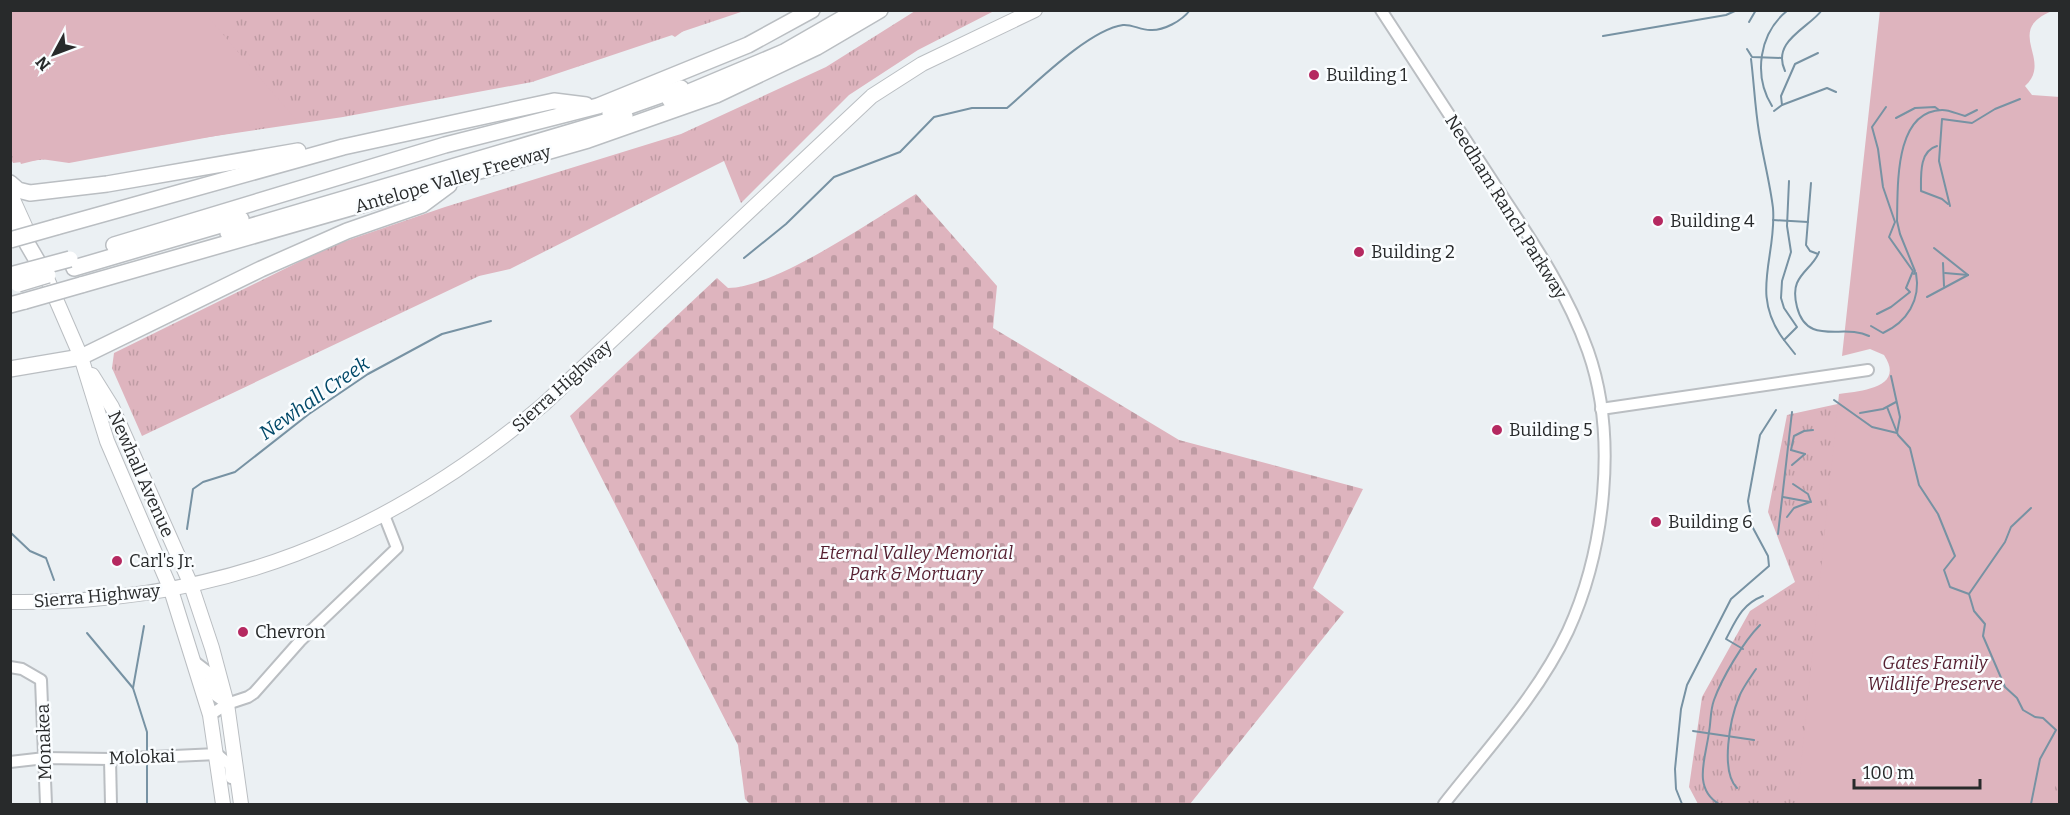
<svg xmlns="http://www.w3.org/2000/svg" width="2070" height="815" font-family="Bitter,serif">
<defs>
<pattern id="grass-tufts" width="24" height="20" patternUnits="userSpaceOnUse" patternTransform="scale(1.5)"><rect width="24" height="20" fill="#deb4be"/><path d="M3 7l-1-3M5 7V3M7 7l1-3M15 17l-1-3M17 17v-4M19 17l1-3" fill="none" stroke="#be9ba3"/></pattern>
<pattern id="cemetery-stones" width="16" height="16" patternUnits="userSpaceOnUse" patternTransform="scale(1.5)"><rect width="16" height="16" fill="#deb4be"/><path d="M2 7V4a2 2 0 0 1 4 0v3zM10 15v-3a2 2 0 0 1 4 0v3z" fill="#be9ba3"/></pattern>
</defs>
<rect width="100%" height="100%" fill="#ebf0f3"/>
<g fill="url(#grass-tufts)">
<path d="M 10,11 L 744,11 L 532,82 L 343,117 L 107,152 L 13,163 L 10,157 Z"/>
<path d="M 915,11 L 994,11 L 918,50 L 849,95 L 741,203 L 724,161 L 510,269 L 479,276 L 142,436 L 112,368 L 114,353 L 331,246 L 445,207 L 681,134 L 826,67 Z"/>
<path d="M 2059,120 L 2059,804 L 1698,804 L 1689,787 L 1702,697 L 1750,611 L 1795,582 L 1768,512 L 1787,415 L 1888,393 Z"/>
</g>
<path fill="url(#cemetery-stones)" d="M 916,194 L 997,286 L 993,328 L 1179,440 L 1363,489 L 1313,588 L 1344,612 L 1190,804 L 750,804 L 745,799 L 738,745 L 570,416 L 717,278 L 728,288 C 775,288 873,220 916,194 Z"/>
<g fill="#deb4be">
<path d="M 1880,10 L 2052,11 C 2003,31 2054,60 2025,86 L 2032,95 L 2060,97 L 2060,774 L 2049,804 L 1797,804 L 1839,394 C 1860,391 1906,388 1884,355 L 1870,349 L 1842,356 Z"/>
<path d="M 10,11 L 203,11 L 297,121 L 69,163 L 41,159 L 21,164 L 11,140 Z"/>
<path d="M 632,11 L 711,11 L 675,37 Z"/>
</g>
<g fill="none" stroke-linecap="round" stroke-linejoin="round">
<g stroke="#7792a3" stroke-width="2">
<path d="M 1749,22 L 1756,10"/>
<path d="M 1603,36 L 1726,15 L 1737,10"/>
<path d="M 1747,49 L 1752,57 L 1782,58"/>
<path d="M 1751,59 C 1754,83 1755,108 1759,132 C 1763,157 1770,183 1773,208 C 1777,257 1749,294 1784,340"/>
<path d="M 1785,71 C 1771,41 1809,28 1822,10"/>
<path d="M 1782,105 L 1781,96 L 1795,64 L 1818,53"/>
<path d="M 1772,106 C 1753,75 1759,33 1788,10"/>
<path d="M 1774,111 L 1782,105 L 1827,88 L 1836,92"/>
<path d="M 1896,118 L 1915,108 L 1935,107 L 1939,110"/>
<path d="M 1937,146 C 1919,151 1921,175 1921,191 L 1942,199 L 1948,204"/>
<path d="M 1789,181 L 1787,226 L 1791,252 L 1782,281 L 1781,298 L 1784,308 L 1797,327 L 1784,340 L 1795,354"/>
<path d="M 1811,183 L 1806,245 L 1810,251 L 1818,254"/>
<path d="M 1950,206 L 1939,161 L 1942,119 L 1972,123 L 1995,109 L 2020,99"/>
<path d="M 1773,220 L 1808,222"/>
<path d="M 1934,248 L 1968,275"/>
<path d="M 1819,252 C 1815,264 1802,271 1797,283 C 1794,290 1795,299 1797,307 C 1807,347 1844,323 1869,336"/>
<path d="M 744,258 L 786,224 L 834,177 L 900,152 L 934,117 L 972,108 L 1007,108 C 1034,85 1088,30 1123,25 C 1131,24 1141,30 1150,30 C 1163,31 1182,21 1190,10"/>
<path d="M 1943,263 L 1944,286"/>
<path d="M 1945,273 L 1968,275"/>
<path d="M 1914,274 L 1915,271 L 1900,234 L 1897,221 C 1898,186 1894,111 1942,110 C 1950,110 1957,114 1965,116 L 1977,110"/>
<path d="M 1927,297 L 1968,275"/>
<path d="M 1877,314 L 1891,307 L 1910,292 L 1906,288 L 1913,271 L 1889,237 L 1895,222 L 1883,187 L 1878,149 L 1872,127 L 1886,107"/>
<path d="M 1871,326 L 1883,333 C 1907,322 1921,300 1916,273"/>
<path d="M 1834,400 L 1872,427 L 1897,433 L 1900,417 L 1891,376"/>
<path d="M 1887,407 L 1898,435 L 1910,448 L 1919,485 L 1938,514 L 1955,556 L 1944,570 L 1950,587 L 1969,594 L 1974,611 L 1985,624 L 1983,636 L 2005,687 L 2017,698 L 2023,710 L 2035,717 L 2043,718 L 2056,730 L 2040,759 L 2031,804"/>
<path d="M 1860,413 L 1883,409 L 1896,402"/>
<path d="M 1791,450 L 1794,436 L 1804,431 L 1813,430"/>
<path d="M 1791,450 L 1805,454"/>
<path d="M 1792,465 L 1805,454"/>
<path d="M 1793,484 L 1808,494 L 1811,502"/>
<path d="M 1783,497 L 1810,502"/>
<path d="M 1787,517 L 1794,508 L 1810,502"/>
<path d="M 187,529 L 193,489 L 203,482 L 235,472 L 309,414 L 368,374 L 442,334 L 491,321"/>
<path d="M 10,532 L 30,551 L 46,558 L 54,580"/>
<path d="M 1778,534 L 1792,412"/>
<path d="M 1969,594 L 2005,542 L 2011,527 L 2031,508"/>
<path d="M 144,626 L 133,688 L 147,732 L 147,752"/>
<path d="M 87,633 L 133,688"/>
<path d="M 1743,649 L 1726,639 C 1736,620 1742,604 1763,596"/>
<path d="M 1693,731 L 1754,740"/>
<path d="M 1737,788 C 1720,771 1730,719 1739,697 C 1743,687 1750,678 1756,669"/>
<path d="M 147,804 L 147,761"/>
<path d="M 1682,804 L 1676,789 L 1675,769 L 1681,709 L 1687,685 L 1731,599 L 1769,566 L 1768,556 L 1753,528 L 1748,501 L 1760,435 L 1776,410"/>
<path d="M 1719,804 C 1692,788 1706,757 1709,732 C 1711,722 1710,711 1714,700 C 1722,678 1743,642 1760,625"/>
</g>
<g stroke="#babec2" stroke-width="14">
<g id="minor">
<path d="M 1381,10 C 1419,69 1457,127 1495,185 C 1530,238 1567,291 1588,351 C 1618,436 1605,550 1568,631 C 1538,695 1487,749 1444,804"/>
<path d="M 1601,409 L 1868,370"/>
<path d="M 195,662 L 208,672 L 216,696 L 227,704"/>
<path d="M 10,667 L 22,669 L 41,680 L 46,804"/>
<path d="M 210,715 L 227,704 L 248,697 L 254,693 L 300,641 L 397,548 L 384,515"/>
<path d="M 110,759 L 111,804"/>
<path d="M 10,762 L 45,758 L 110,759 L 217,754 L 230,765 L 231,778"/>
</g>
</g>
<g stroke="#babec2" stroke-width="16">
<g id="major">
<path d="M 10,193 L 29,235"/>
<path d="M 42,267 L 81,357 L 107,441 L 171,590 L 210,715 L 223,804"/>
<path d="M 92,375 L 112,407 L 191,585 L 212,648 L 227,704 L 241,804"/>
<path d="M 10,602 C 218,605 386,537 544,404 L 872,96 L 922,64 L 1035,10"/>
</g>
</g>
<g stroke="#babec2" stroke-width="18">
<g id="highway">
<path d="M 670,100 L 784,52 L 857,10"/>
<path d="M 610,113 L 681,88"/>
<path d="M 10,183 L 18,190 L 30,193 L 107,184 L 298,151"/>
<path d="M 10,214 L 46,276"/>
<path d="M 56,227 L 343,147 L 554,101 L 586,105"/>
<path d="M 228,233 L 625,116"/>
<path d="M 114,245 L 445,145 L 598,106 L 748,45 L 812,10"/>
<path d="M 74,268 L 241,219"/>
<path d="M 81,285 L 588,140 L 716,95 L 817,47 L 880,10"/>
<path d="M 10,305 L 25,301"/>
<path d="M 10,369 L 81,357 L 261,269 L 347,231 L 422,205 L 449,185"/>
</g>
</g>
<use href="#minor" stroke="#fff" stroke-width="10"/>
<use href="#major" stroke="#fff" stroke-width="14"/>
<use href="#highway" stroke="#fff" stroke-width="15"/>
<g stroke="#babec2" stroke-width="18" stroke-linecap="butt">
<g id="highway-bridge">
<path d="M 10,240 L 56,227"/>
<path d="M 14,274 L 70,259"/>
<path d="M 18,284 L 48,275"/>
<path d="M 25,301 L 81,285"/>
</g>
</g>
<use href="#highway-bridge" stroke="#fff" stroke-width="15"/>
</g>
<g fill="#b52960" stroke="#fafdff" stroke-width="2">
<circle cx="1314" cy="75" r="6"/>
<circle cx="1658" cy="221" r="6"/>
<circle cx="1359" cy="252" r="6"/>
<circle cx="1497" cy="430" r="6"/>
<circle cx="1656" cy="522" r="6"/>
<circle cx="117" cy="561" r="6"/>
<circle cx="243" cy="632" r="6"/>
</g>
<g text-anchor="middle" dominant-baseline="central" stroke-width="5" stroke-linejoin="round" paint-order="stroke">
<g font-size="18" fill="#282a2b" stroke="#fafdff" text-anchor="start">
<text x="1326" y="75">Building 1</text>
<text x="1670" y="221">Building 4</text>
<text x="1371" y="252">Building 2</text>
<text x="1509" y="430">Building 5</text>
<text x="1668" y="522">Building 6</text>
<text x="129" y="561">Carl's Jr.</text>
<text x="255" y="632">Chevron</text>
</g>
<g font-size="18" fill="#282a2b" stroke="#fafdff">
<text transform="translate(453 179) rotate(-16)">Antelope Valley Freeway</text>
<text transform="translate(1506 207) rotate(58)">Needham Ranch Parkway</text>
<text transform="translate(562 386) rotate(-42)">Sierra Highway</text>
<text transform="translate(141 474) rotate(66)">Newhall Avenue</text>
<text transform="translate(97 596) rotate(-5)">Sierra Highway</text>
<text transform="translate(44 742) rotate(-92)">Monakea</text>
<text transform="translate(142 757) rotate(-2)">Molokai</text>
</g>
<g font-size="18" font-style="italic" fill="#551f30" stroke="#fafdff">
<text x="916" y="553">Eternal Valley Memorial<tspan x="916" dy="21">Park &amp; Mortuary</tspan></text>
<text x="1935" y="663">Gates Family<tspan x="1935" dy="21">Wildlife Preserve</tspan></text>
</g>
<g font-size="20" font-style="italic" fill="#024969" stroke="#fafdff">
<text transform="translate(314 398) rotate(-35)">Newhall Creek</text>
</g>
</g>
<rect width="2070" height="815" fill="none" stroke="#282a2b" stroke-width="24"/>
<g transform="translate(54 54) rotate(229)" stroke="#fafdff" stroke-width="4.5" paint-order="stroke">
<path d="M0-4.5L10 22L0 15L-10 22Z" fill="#282a2b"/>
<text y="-9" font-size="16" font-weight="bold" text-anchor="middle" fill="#282a2b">N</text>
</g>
<path d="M1854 779v9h126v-9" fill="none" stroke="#282a2b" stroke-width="3"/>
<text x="1863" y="779" font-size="18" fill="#282a2b" stroke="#fafdff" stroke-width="4.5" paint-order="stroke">100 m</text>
</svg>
